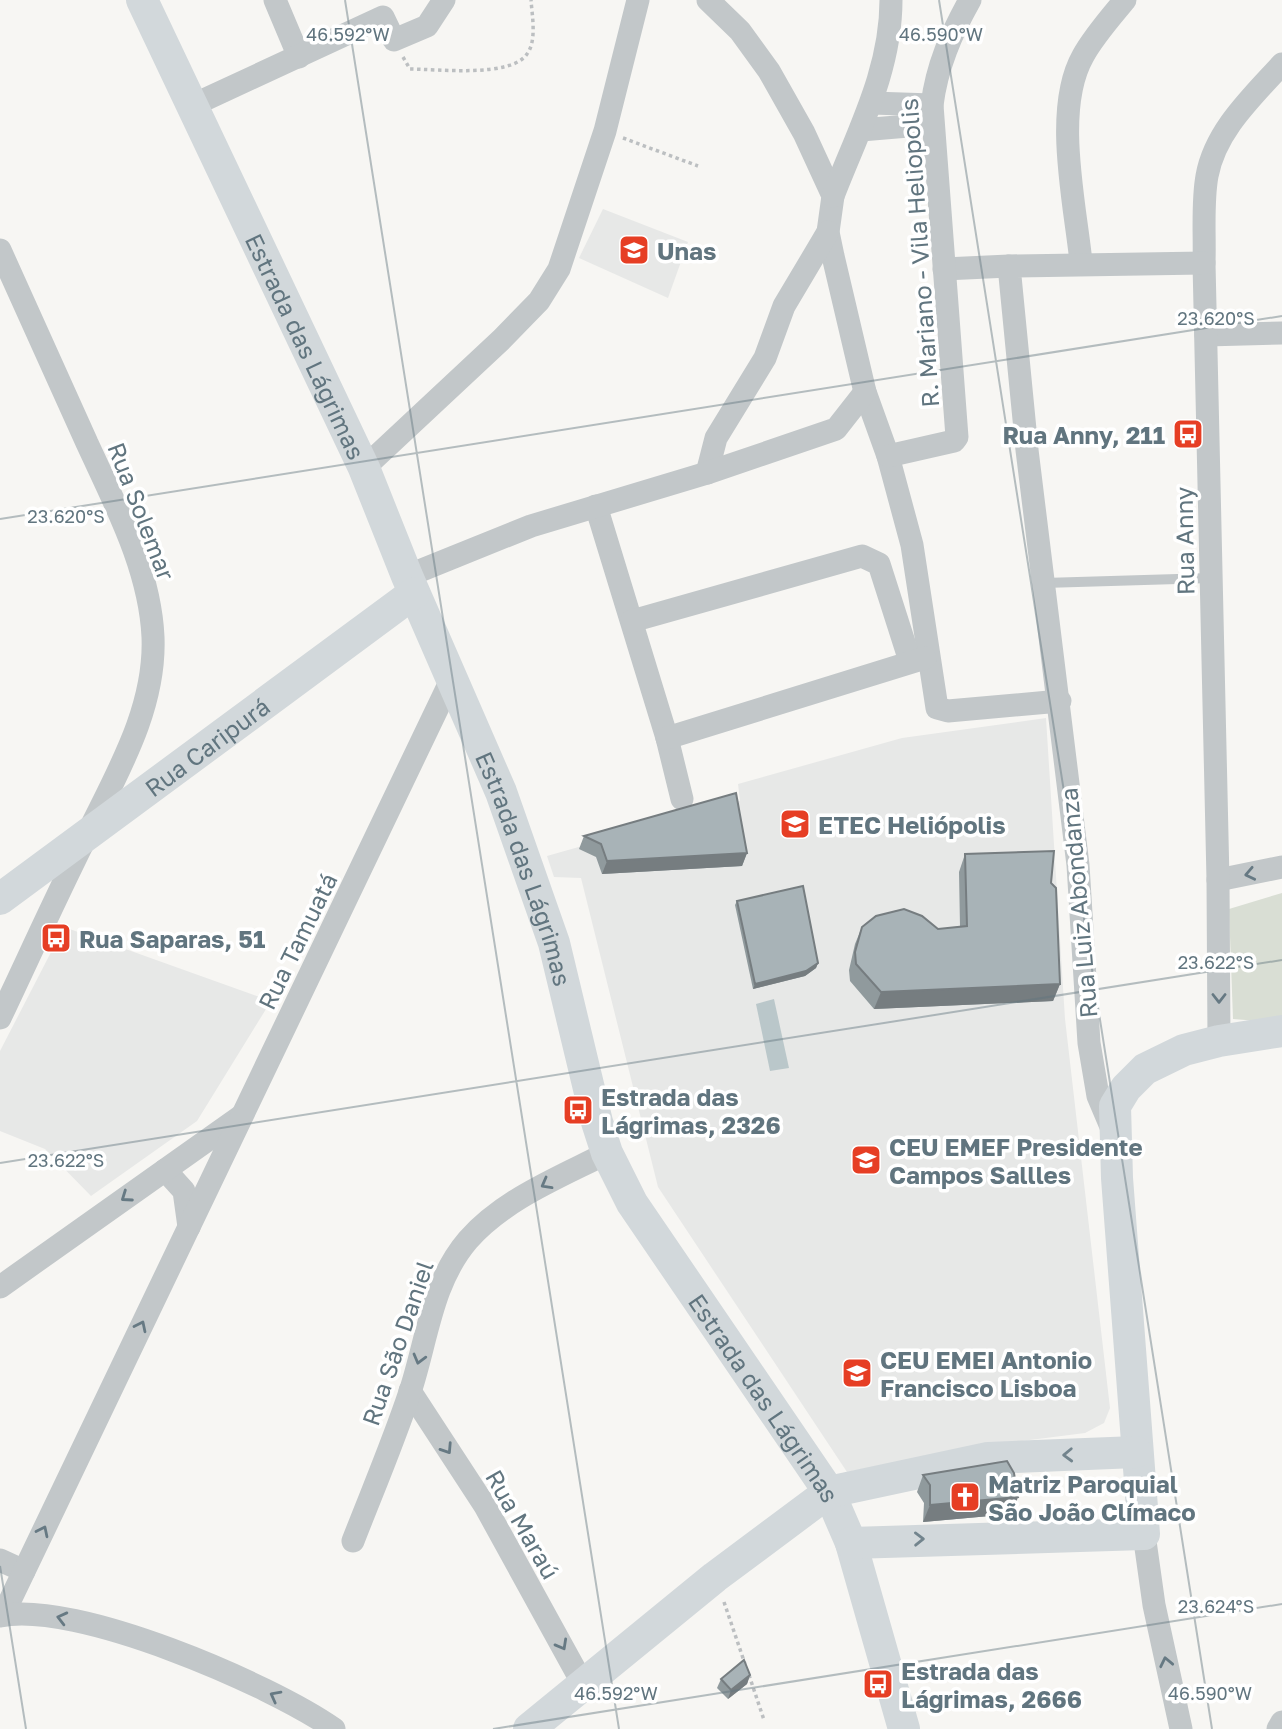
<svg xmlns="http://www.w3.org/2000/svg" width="1282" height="1729" font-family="'Golos Text',sans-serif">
<rect width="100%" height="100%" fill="#f7f6f3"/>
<g fill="#e7e8e7">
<path d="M 603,209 L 688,242 L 668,298 L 579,258 Z"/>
<path d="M 1046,718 L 1065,1019 L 1110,1408 L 1104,1423 L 1085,1433 L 967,1448 L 847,1472 L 658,1187 L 581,878 L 554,877 L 547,856 L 740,801 L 738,784 L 902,738 Z"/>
<path d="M 64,927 L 271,1001 L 197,1121 L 91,1196 L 45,1149 L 0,1131 L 0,1051 Z"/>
</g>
<path fill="#d9ded4" d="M 1282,893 L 1282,1018 L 1258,1021 L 1233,1019 L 1229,909 Z"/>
<path fill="#bac7ca" d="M 774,999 L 789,1068 L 770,1071 L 756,1004 Z"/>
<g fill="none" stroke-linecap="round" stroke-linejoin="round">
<g stroke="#bcbfc1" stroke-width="3.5" stroke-dasharray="3.5 3.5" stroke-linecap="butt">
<path d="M 403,57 L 410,69 C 437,69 511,78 527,54 C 537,41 532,15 531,0"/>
<path d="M 623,138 L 698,166"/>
<path d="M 724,1602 L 745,1664"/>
<path d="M 749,1675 L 764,1720"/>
</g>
<path stroke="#c2c7c9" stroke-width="10" d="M 1044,583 L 1211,578"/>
<g stroke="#c2c7c9" stroke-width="23">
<path d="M 275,0 L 299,57"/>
<path d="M 708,0 L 740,31 L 769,71 L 804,133 L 833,196 L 828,232 L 833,256 L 865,392 L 888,456 L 912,545 L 937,708 L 948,711 L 1060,701"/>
<path d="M 872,103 L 932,105"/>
<path d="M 191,106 L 383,17 L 394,40 L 427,26 L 444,0"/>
<path d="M 861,130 L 932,124"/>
<path d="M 833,196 C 858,131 891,71 891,0"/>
<path d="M 0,250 C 29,315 58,379 87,443 C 115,504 150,569 153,637 C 156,711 114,778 84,841 C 55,899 28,959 0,1018"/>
<path d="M 1081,262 C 1075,203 1053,109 1083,56 C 1094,36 1111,17 1125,0"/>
<path d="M 944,269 L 1009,266"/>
<path d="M 1206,335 L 1282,333"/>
<path d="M 888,456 L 954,441 L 957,437 L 932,105 C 937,66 951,34 970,0"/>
<path d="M 364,468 L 501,340 L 539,301 L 559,269 L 605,131 L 638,0"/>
<path d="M 707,473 L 716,438 L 765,358 L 784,306 L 828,232"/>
<path d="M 596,506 L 667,738 L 682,799"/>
<path d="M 407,576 L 531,526 L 707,473 L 836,429 L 865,392"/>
<path d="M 632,621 L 862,556 L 879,564 L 910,661"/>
<path d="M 667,738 L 925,658"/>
<path d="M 1218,880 L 1282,867"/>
<path d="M 1219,1041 L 1218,880 L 1204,263 C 1205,235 1202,203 1207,176 C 1215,131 1252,97 1282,64"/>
<path d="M 1112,1129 L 1098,1096 L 1089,1043 L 1078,865 L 1027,450 L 1009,266 L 1204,263"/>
<path d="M 165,1170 L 184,1191 L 189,1227"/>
<path d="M 0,1287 L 240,1117"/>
<path d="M 410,1391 L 485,1506 L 584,1686"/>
<path d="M 1144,1534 L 1154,1605 L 1181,1729"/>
<path d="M 353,1541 C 372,1492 393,1443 410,1392 C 427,1341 431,1283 468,1240 C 504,1199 560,1177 607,1153"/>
<path d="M 0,1560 L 24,1571"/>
<path d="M 3,1615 L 452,678"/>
<path d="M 0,1616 C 75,1600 270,1684 334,1729"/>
<path d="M 1278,1729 L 1282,1722"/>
</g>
<g stroke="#d2d8db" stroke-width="32">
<path id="s1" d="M 142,0 L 364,468 L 407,576 L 501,792 L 554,943 L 597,1122 L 607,1153 L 632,1203 L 829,1492 L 851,1543 L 904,1729"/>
<path id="s2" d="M 0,899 L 414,593"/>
<path d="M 851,1543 L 1144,1534 L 1117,1178 L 1115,1106 L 1126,1088 L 1145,1069 L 1184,1050 L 1219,1041 L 1282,1031"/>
<path d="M 529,1729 L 715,1577 L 829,1492 L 988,1458 L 1136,1452"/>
</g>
</g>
<g fill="#909a9d">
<path d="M 584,836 L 747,853 L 742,866 L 602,874 L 596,857 L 579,849 Z"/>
<path d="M 965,854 L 1051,883 L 1060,984 L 1053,1001 L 874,1009 L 850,981 L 849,970 L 855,944 L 862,927 L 938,929 L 960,927 L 959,872 Z"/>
<path d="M 737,901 L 818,963 L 816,968 L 805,976 L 753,989 L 735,905 Z"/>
<path d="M 923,1475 L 1012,1514 L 923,1522 L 924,1503 L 917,1492 Z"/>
<path d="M 750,1675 L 747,1684 L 728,1699 L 717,1688 L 721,1679 Z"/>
</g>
<g fill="#767d80">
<path d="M 747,853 L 742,866 L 602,874 L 607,861 Z"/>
<path d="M 818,963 L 816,968 L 805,976 L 753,989 L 755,984 Z"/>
<path d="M 1060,984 L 1053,1001 L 874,1009 L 881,992 Z"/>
<path d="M 1018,1497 L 1012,1514 L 923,1522 L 930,1505 Z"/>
<path d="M 750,1675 L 747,1684 L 728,1699 L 731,1690 Z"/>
</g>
<g fill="#a8b3b7" stroke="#767d80" stroke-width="2">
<path d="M 736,793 L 747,853 L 607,861 L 601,844 L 584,836 Z"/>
<path d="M 1054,851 L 1051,883 L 1056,888 L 1060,984 L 881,992 L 856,964 L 855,952 L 862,927 L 876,916 L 904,909 L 922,916 L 938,929 L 967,926 L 965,854 Z"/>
<path d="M 803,886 L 818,963 L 806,971 L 755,984 L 737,901 Z"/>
<path d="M 1007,1461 L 1014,1473 L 1018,1497 L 930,1505 L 930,1485 L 923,1475 Z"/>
<path d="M 744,1660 L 750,1675 L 731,1690 L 721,1679 Z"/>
</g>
<defs><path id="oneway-chevron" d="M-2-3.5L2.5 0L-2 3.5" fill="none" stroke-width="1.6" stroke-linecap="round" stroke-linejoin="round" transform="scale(1.75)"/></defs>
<g stroke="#667983">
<use href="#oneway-chevron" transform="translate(1250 874) rotate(168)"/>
<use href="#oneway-chevron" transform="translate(1219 998) rotate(90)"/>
<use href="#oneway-chevron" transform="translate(546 1184) rotate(151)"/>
<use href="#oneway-chevron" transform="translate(126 1197) rotate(145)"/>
<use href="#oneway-chevron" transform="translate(141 1326) rotate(-64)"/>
<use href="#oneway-chevron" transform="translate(419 1359) rotate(105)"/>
<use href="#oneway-chevron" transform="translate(447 1449) rotate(57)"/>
<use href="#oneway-chevron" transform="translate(43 1531) rotate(-64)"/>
<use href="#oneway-chevron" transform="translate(62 1618) rotate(-166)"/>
<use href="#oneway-chevron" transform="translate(562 1645) rotate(61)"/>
<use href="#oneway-chevron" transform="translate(1166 1662) rotate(-102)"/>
<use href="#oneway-chevron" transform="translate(275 1696) rotate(-152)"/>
</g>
<g stroke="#72848d">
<use href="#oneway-chevron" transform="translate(1068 1455) rotate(178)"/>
<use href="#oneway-chevron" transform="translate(919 1539) rotate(-1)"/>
</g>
<path fill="none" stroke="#61757f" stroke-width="2" stroke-opacity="0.45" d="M 345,0 L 619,1729M 939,0 L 1212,1729M 0,519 L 1282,316M 0,1163 L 1282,960M 0,1566 L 26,1729M 493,1729 L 1282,1604"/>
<defs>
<g id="school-square" transform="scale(1.575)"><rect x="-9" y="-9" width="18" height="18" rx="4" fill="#e63e24" stroke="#fff"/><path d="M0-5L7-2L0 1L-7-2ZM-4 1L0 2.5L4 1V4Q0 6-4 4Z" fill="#fff"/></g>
<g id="bus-square" transform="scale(1.575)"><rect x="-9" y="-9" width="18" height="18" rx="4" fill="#e63e24" stroke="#fff"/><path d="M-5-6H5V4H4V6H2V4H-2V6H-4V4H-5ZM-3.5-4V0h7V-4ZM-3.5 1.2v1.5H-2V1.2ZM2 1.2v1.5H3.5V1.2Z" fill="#fff"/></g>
<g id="university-square" transform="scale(1.575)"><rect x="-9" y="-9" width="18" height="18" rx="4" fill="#e63e24" stroke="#fff"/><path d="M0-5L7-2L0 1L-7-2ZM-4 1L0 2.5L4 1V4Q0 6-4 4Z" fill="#fff"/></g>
<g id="church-square" transform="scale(1.575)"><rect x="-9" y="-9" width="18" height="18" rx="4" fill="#e63e24" stroke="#fff"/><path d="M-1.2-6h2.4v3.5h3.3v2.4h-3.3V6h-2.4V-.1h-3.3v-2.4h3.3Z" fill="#fff"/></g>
</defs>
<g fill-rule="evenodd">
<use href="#school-square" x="634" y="250"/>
<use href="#bus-square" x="1188" y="434"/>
<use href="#university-square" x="795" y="824"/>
<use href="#bus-square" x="56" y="938"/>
<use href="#bus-square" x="578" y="1110"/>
<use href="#school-square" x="866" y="1160"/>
<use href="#school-square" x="857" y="1373"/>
<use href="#church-square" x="965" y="1497"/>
<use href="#bus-square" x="878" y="1684"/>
</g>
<g text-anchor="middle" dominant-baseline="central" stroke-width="7" stroke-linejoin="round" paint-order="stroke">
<g font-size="24" font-weight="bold" fill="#61757f" stroke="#fff" text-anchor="start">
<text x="657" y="250">Unas</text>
<text x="1165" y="434" text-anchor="end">Rua Anny, 211</text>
<text x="818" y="824">ETEC Heliópolis</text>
<text x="79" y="938">Rua Saparas, 51</text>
<text x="601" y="1096">Estrada das<tspan x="601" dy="28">Lágrimas, 2326</tspan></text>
<text x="889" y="1146">CEU EMEF Presidente<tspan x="889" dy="28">Campos Sallles</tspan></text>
<text x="880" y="1359">CEU EMEI Antonio<tspan x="880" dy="28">Francisco Lisboa</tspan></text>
<text x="988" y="1483">Matriz Paroquial<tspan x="988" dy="28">São João Clímaco</tspan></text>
<text x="901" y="1670">Estrada das<tspan x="901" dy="28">Lágrimas, 2666</tspan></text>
</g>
<g font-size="24" fill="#61757f" stroke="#fff">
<text transform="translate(919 253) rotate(-94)">R. Mariano - Vila Heliopolis</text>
<text stroke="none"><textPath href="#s1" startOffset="383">Estrada das Lágrimas</textPath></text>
<text transform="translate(142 511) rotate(69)">Rua Solemar</text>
<text transform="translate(1184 541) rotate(-91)">Rua Anny</text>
<text stroke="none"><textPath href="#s2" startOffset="257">Rua Caripurá</textPath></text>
<text stroke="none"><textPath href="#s1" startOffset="950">Estrada das Lágrimas</textPath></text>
<text transform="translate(1078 903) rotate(-95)">Rua Luiz Abondanza</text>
<text transform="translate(297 941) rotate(-64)">Rua Tamuatá</text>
<text transform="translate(397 1343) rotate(-71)">Rua São Daniel</text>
<text stroke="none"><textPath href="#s1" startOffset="1538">Estrada das Lágrimas</textPath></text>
<text transform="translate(523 1524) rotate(60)">Rua Maraú</text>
</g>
</g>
<g font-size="18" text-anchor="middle" fill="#61757f" stroke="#fff" stroke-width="7" stroke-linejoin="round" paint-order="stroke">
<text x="348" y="41">46.592°W</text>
<text x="941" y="41">46.590°W</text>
<text x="1216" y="325">23.620°S</text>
<text x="66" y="523">23.620°S</text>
<text x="1216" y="969">23.622°S</text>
<text x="66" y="1167">23.622°S</text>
<text x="1216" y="1613">23.624°S</text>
<text x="616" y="1700">46.592°W</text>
<text x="1210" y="1700">46.590°W</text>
</g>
</svg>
